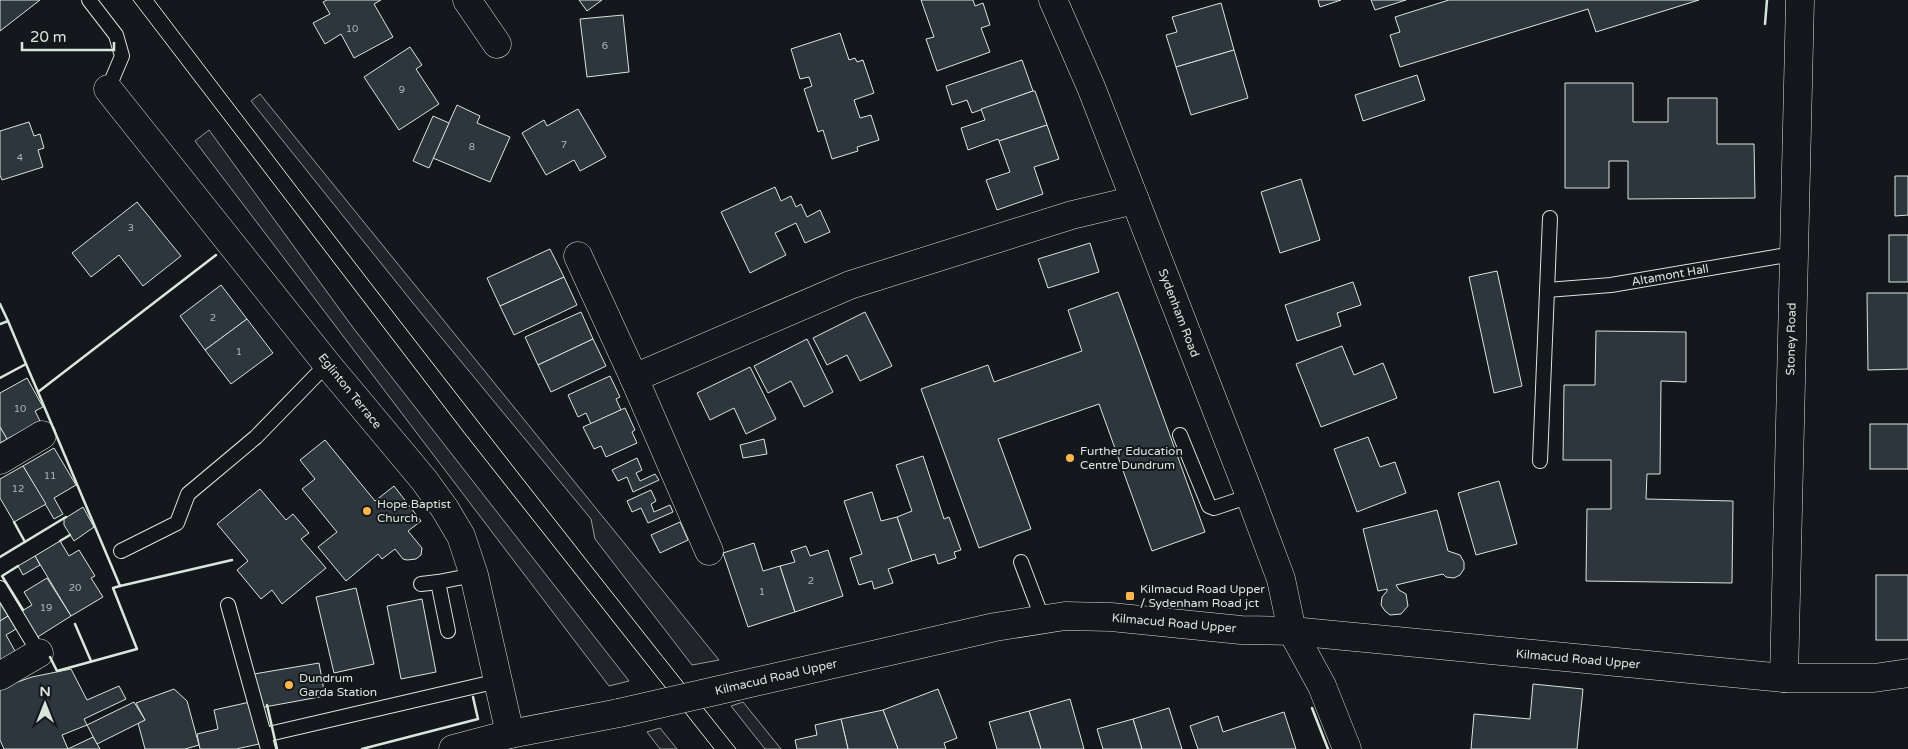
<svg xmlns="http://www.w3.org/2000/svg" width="1908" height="749" font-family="'Varela Round',sans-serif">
<rect width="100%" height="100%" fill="#14181c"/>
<g fill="#202428" stroke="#939e99">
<path d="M 260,94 L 719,660 L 692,665 L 595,539 L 591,519 L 417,308 L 251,101 Z"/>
<path d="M 209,130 L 354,329 L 629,681 L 609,686 L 195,141 Z"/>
<path d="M 743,702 L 781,749 L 765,749 L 731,706 Z"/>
<path d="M 660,728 L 677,749 L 660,749 L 647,732 Z"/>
</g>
<g fill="#2c363c" stroke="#d8e6dc">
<path d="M 0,0 L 40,0 L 0,31 Z"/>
<path d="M 327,0 L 381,0 L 374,4 L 393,37 L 354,58 L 341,34 L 325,44 L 313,23 L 330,14 L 323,2 Z"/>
<path d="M 579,0 L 602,0 L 587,11 Z"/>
<path d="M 921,0 L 973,0 L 975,6 L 983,3 L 990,25 L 981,28 L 990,52 L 937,71 L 926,39 L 934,37 Z"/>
<path d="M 1318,0 L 1341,0 L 1320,7 Z"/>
<path d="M 1371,0 L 1406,0 L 1375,10 Z"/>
<path d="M 1449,0 L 1699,0 L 1596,32 L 1588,9 L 1400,67 L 1390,35 L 1400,32 L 1395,17 Z"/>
<path d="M 1221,3 L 1234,50 L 1176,67 L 1166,35 L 1177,32 L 1172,17 Z"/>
<path d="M 623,15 L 629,72 L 587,77 L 580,19 Z"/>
<path d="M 840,33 L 849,60 L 855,58 L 857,62 L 863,60 L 874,93 L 854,100 L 860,118 L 871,115 L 879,140 L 857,147 L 858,151 L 832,159 L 823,130 L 818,132 L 804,89 L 812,86 L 809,77 L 800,79 L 791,49 Z"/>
<path d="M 410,47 L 422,65 L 416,69 L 439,104 L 399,130 L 364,77 Z"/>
<path d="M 1234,50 L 1248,98 L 1191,115 L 1176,67 Z"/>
<path d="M 1022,60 L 1033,91 L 972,113 L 967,100 L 952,105 L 946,86 Z"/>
<path d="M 1417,75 L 1425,100 L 1363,121 L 1355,95 Z"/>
<path d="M 1565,83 L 1633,83 L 1633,122 L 1668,122 L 1668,98 L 1717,98 L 1717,144 L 1754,144 L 1755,198 L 1628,199 L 1628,161 L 1609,161 L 1609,188 L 1565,188 Z"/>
<path d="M 1033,91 L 1035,91 L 1047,125 L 999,141 L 998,139 L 968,150 L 961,128 L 985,120 L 981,109 Z"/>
<path d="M 457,105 L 480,116 L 477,123 L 510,137 L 490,182 L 433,158 Z"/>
<path d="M 578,109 L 606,157 L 580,171 L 574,160 L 546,175 L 522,133 L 544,120 L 547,126 Z"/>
<path d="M 433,116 L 449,123 L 429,168 L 413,161 Z"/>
<path d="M 29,122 L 34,136 L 40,134 L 44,148 L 38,150 L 43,167 L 2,180 L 0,175 L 0,131 Z"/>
<path d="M 1047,125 L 1059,159 L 1034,167 L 1043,194 L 997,210 L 986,180 L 1010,172 L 999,141 Z"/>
<path d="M 1895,176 L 1908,176 L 1908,215 L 1895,216 Z"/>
<path d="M 1301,179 L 1320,240 L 1280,253 L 1261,192 Z"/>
<path d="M 775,187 L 781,201 L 791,196 L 796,207 L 801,204 L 807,217 L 820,210 L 830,232 L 805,243 L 796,223 L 775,233 L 786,255 L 750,273 L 721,212 Z"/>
<path d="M 137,202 L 181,256 L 143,286 L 119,255 L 91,277 L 72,253 Z"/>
<rect x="1889" y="235" width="19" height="47"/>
<path d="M 1090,243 L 1099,272 L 1048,288 L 1038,259 Z"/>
<path d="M 550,249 L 564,277 L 500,306 L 487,278 Z"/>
<path d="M 1497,271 L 1522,386 L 1494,393 L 1469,277 Z"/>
<path d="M 564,277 L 577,305 L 514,335 L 500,306 Z"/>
<path d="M 1353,282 L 1361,305 L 1337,313 L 1341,326 L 1297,341 L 1285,305 Z"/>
<path d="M 221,285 L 247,319 L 205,350 L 180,316 Z"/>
<path d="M 1118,292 L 1205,532 L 1152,551 L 1099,404 L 998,439 L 1031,529 L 979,548 L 921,389 L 988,365 L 994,382 L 1082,351 L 1068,310 Z"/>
<path d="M 1867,293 L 1908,293 L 1908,369 L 1868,370 Z"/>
<path d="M 581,312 L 593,339 L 538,365 L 525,337 Z"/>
<path d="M 865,312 L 892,366 L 860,381 L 847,355 L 827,365 L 813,338 Z"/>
<path d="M 247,319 L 273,353 L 231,384 L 205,350 Z"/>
<path d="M 1596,331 L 1686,332 L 1686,382 L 1661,381 L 1660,474 L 1647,474 L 1646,499 L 1733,501 L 1732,583 L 1586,581 L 1587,509 L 1611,509 L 1611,460 L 1563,460 L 1564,385 L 1595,385 Z"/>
<path d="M 593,339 L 606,366 L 551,392 L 538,365 Z"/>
<path d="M 807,339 L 833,392 L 804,407 L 791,381 L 768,393 L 754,366 Z"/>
<path d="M 1342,346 L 1354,375 L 1383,363 L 1397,398 L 1321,427 L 1296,364 Z"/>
<path d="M 750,367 L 776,419 L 746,434 L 734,408 L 710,420 L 697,393 Z"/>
<path d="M 610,376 L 620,397 L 616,399 L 621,410 L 591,424 L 586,413 L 578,417 L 568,395 Z"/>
<path d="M 27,378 L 43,407 L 35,411 L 40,421 L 7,439 L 0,427 L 0,393 Z"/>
<path d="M 625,408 L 635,430 L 632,432 L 637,443 L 606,457 L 601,446 L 594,449 L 583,427 Z"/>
<rect x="1870" y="424" width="38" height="45"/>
<path d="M 0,427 L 7,439 L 0,443 Z"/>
<path d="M 1368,437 L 1380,467 L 1395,462 L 1406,493 L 1357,512 L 1334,449 Z"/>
<path d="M 764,439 L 767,454 L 743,458 L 740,445 Z"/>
<path d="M 325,440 L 375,501 L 394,486 L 421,521 L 408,531 L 422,548 L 421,555 L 416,559 L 407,560 L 403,559 L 395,549 L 382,559 L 378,554 L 346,581 L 318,547 L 337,532 L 302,489 L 315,479 L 300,460 Z"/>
<path d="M 54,448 L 76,485 L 54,498 L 63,514 L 54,519 L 23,466 Z"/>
<path d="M 923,456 L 944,519 L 949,517 L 961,550 L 954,552 L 956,558 L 938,564 L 935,554 L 912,561 L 897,517 L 912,511 L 896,465 Z"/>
<path d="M 637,458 L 642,470 L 636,473 L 640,481 L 655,474 L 659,480 L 633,492 L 627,477 L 618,481 L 612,470 Z"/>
<path d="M 23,466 L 46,504 L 14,522 L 0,498 L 0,479 Z"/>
<path d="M 1499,481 L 1517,544 L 1476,555 L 1458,493 Z"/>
<path d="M 260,489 L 286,520 L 293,514 L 309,533 L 301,539 L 326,568 L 282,604 L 272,590 L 261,599 L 237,570 L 248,561 L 217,524 Z"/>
<path d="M 651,490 L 656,501 L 651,504 L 654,512 L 670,505 L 673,512 L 648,523 L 641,508 L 632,512 L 627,501 Z"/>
<path d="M 872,492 L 881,521 L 897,517 L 912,561 L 888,569 L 893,583 L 874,589 L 872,581 L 859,585 L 850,558 L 862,554 L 844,501 Z"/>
<path d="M 83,507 L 94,527 L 74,541 L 64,525 L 64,519 Z"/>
<path d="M 1437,510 L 1448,551 L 1460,555 L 1464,562 L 1464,569 L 1460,575 L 1454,578 L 1446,577 L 1443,574 L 1396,585 L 1399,590 L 1406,594 L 1408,606 L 1401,614 L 1390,615 L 1385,611 L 1381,605 L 1382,597 L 1387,591 L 1387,589 L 1378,591 L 1363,529 Z"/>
<path d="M 680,522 L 688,540 L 660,553 L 651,535 Z"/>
<path d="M 60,541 L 69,556 L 79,550 L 95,576 L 91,578 L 103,597 L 71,616 L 35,556 Z"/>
<path d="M 754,543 L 763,571 L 780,566 L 795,612 L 748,627 L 723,553 Z"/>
<path d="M 806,546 L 810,556 L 828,550 L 843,596 L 795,612 L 780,566 L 795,562 L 791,551 Z"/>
<path d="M 35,556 L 40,565 L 23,575 L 18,566 Z"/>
<rect x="1876" y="575" width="32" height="65"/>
<path d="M 47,578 L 71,616 L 36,638 L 20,612 L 32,605 L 24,592 Z"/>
<path d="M 356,588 L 374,664 L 334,673 L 316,597 Z"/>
<path d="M 422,599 L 436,672 L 401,679 L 387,606 Z"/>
<path d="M 0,603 L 8,616 L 0,621 Z"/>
<path d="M 8,616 L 16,629 L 6,635 L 15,651 L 0,660 L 0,621 Z"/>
<path d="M 319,663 L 325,696 L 259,708 L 254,674 Z"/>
<path d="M 71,669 L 87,700 L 119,686 L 126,699 L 84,719 L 87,725 L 62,735 L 68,749 L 4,749 L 0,740 L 0,688 L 32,677 Z"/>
<path d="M 1533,684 L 1583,689 L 1577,749 L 1471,749 L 1474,714 L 1530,719 Z"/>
<path d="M 174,689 L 187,701 L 199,745 L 185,749 L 145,749 L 138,723 L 145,720 L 136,703 Z"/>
<path d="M 938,689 L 957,738 L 944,743 L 946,749 L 898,749 L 883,710 Z"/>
<path d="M 1070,699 L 1084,749 L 1041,749 L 1029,711 Z"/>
<path d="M 134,702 L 145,720 L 97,744 L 87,725 Z"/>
<path d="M 250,702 L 259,744 L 236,749 L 200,749 L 197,734 L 218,729 L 214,710 Z"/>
<path d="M 1169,708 L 1182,749 L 1142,749 L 1133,719 Z"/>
<path d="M 883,710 L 898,749 L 848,749 L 841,719 Z"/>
<path d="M 1029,711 L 1041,749 L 997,749 L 989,722 Z"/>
<path d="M 1284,712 L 1296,749 L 1198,749 L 1190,726 L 1218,716 L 1223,732 Z"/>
<path d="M 841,719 L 848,749 L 797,749 L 795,740 L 817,735 L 815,725 Z"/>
<path d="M 1133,719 L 1142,749 L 1103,749 L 1097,729 Z"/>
<path d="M 93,737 L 100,749 L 67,749 L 68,749 Z"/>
</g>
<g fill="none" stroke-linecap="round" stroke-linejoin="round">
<g stroke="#d8e6dc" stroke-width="16">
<g id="lane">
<path d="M 89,0 L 116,35 L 122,56 L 108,89"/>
<path d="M 1547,290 L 1611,285 L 1793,254"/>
<path d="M 1180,435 L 1209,506 L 1214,508 L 1250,496"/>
<path d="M 1540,461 L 1550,218"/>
<path d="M 121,551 L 177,523 L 188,494 L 256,437 L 327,364"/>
<path d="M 1021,562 L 1043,620"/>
<path d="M 421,584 L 438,582"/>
<path d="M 0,588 L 39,653"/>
<path d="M 228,605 L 268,749"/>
<path d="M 448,631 L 438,582 L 474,575"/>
<path d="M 273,733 L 498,681"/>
</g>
</g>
<g stroke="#d8e6dc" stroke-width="29">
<g id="street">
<path d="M 467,0 L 497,44"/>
<path d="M 1053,0 L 1091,87 L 1250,496 L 1281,579 L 1292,631 L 1322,686 L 1347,749"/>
<path d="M 108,89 L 327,364 L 424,480 L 445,509 L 461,536 L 474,575 L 510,734"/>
<path d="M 578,256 L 634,378 L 709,551"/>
<path d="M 634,378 L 850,285 L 1072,215 L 1135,200"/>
<path d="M 0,460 L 42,435"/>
<path d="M 0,676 L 39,653"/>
<path d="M 1784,678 L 1800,0"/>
</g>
</g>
<g stroke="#d8e6dc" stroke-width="29">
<g id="secondary">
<path d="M 737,686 L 995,627 L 1065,616 L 1111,617 L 1241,630 L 1292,631 L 1784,678 L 1874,678 L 1908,673"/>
<path d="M 453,749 L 510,734 L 619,713"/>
</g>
</g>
<use href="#lane" stroke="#14181c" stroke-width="14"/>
<use href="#street" stroke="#14181c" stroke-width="28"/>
<use href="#secondary" stroke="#14181c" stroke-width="28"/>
<g stroke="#d8e6dc" stroke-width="1">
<path d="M 133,0 L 466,435 L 714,749"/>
<path d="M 154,0 C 345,252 539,502 736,749"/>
</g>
<g stroke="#d8e6dc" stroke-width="29" stroke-linecap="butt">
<path id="secondary-bridge" d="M 619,713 L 737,686"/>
</g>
<use href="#secondary-bridge" stroke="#14181c" stroke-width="28"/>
<g stroke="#d8e6dc" stroke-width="2.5">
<path d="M 1765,24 L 1767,0"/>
<path d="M 0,304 L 8,321 L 0,324"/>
<path d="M 26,364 L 38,392 L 216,255"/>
<path d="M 0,378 L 26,364 L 8,321"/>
<path d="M 38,392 L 120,586 L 232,560"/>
<path d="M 14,522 L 25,542"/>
<path d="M 60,541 L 70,535"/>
<path d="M 0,557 L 66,517"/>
<path d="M 18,566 L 2,576 L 23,610"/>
<path d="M 75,624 L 91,661"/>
<path d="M 50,657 L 57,671 L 137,649 L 113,588 L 120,586"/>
<path d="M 267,705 L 277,749"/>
<path d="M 1312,708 L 1328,749"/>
<path d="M 362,749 L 478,719 L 473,697"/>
</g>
</g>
<g fill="#ffb74d" stroke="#14181c" stroke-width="2">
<circle cx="1070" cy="458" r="5"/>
<circle cx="367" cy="511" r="5"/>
<rect x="1125" y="591" width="10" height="10" rx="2.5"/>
<circle cx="289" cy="685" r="5"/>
</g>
<g text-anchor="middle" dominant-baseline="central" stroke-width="4" stroke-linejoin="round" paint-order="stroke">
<g font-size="10" fill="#adbab4">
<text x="352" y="29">10</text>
<text x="605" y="46">6</text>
<text x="402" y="90">9</text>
<text x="564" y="145">7</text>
<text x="472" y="147">8</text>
<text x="20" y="158">4</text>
<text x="131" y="228">3</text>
<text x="213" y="318">2</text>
<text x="239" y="352">1</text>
<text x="20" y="409">10</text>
<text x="50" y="476">11</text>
<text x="18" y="489">12</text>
<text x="811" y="581">2</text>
<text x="75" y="588">20</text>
<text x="762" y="592">1</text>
<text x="46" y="608">19</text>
</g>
<g font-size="12" fill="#d8e6dc" stroke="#14181c">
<text transform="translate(1670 275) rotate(-10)">Altamont Hall</text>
<text transform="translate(1179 313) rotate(69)">Sydenham Road</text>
<text transform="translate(1791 339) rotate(-89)">Stoney Road</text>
<text transform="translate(350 391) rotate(51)">Eglinton Terrace</text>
<text transform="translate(1174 623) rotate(5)">Kilmacud Road Upper</text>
<text transform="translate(1578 659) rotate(5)">Kilmacud Road Upper</text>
<text transform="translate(776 677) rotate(-13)">Kilmacud Road Upper</text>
</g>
<g font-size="12" fill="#d8e6dc" stroke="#14181c" text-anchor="start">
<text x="1080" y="451">Further Education<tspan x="1080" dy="14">Centre Dundrum</tspan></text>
<text x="377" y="504">Hope Baptist<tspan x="377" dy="14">Church</tspan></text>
<text x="1140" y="589">Kilmacud Road Upper<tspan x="1140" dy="14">/ Sydenham Road jct</tspan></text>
<text x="299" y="678">Dundrum<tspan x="299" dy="14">Garda Station</tspan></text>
</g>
</g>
<g transform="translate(45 704)" stroke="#14181c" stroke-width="4" paint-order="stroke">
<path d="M0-4L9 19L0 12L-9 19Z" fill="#d8e6dc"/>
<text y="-8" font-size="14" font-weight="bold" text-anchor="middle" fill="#d8e6dc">N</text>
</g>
<path d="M22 42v8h92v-8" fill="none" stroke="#d8e6dc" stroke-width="2.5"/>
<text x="30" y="42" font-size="15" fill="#d8e6dc" stroke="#14181c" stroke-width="4" paint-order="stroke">20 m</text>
</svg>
